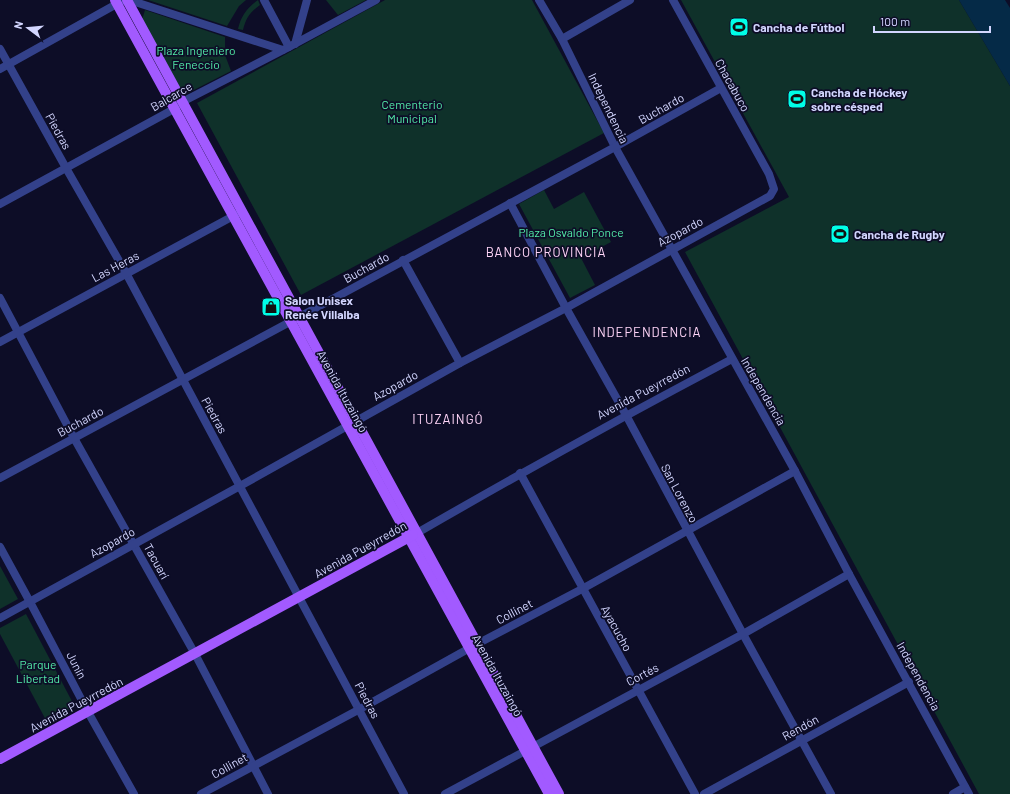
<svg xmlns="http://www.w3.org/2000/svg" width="1010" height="794" font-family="Barlow,sans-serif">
<rect width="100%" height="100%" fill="#0d0d27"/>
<g fill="#0f312a">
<path d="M 148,0 L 246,0 L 239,6 L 227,26 Z"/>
<path d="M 258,0 L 260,5 C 250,12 246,18 243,30 L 238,29 C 241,16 247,8 258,0 Z"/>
<path d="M 326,0 L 366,0 L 338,15 Z"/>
<path d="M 385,0 L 532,0 L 604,133 L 301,295 L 197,103 Z"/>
<path d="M 681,0 L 959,0 L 1010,86 L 1010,794 L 979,794 L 685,252 L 789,197 Z"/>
<path d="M 145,10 L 225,37 L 225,55 L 231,71 L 184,95 L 142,20 Z"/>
<path d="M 544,190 L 554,209 L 584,192 L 611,242 L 581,258 L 595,285 L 570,298 L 519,204 Z"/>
<path d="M 0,566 L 18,599 L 0,609 Z"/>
<path d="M 26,614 L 75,707 L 47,722 L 0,634 L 0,628 Z"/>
</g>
<path fill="#052a47" d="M 959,0 L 1005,0 L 1010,8 L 1010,86 Z"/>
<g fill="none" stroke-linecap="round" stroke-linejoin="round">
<g stroke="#33418a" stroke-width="8">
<path d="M 129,0 L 283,50"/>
<path d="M 264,0 L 289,47"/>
<path d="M 539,0 L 562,39 L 615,147 L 795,471 L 849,574 L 969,794"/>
<path d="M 562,39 L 630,0"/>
<path d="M 295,44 L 307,0"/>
<path d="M 0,49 L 66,168 L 126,273 L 404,794"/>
<path d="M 0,69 L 122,1"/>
<path d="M 510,203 L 566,308 L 626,415 L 743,634 L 831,794"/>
<path d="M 0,204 L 174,109 L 182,102 L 289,47 L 376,0"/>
<path d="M 403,260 L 460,363"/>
<path d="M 0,298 L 74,438 L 195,654 L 268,794"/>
<path d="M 0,342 L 237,214"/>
<path d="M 520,473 L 695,794"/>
<path d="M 0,478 L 615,147 L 721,88"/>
<path d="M 417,533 C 521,473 626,415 732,359"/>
<path d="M 0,547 L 30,602 L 88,712 L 134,794"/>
<path d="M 0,618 L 240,486 L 460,363 L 566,308 L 770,196 L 774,189 L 769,174 L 673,0"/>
<path d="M 201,794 L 360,709 L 477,644 L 582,589 L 795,471"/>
<path d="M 445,794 L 743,634 L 849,574"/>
<path d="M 704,794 L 909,682"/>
<path d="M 953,794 L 965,787"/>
</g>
<g stroke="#a25aff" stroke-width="10">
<path d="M 115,0 L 549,794"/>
<path d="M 127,0 L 559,794"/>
<path d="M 0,759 L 413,535"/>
</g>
</g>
<defs>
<g id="stadium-square" transform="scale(1)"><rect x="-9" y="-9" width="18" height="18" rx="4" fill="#00fee7" stroke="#0d0d27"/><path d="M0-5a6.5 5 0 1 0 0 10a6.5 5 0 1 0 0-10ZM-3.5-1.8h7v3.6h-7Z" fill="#111"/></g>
<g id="shop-square" transform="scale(1)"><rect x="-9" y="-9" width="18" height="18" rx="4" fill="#00fee7" stroke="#0d0d27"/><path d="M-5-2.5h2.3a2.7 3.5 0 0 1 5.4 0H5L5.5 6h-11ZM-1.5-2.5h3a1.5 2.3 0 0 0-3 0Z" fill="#111"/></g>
</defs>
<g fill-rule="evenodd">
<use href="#stadium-square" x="739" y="27"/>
<use href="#stadium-square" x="797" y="99"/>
<use href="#stadium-square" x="840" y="234"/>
<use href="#shop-square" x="271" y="307"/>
</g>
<g text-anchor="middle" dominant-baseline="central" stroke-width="3.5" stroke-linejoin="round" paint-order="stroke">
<g font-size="12" font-weight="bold" fill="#d3d6ff" stroke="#0d0d27" text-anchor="start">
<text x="753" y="27">Cancha de Fútbol</text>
<text x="811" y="92">Cancha de Hóckey<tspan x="811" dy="14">sobre césped</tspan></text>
<text x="854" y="234">Cancha de Rugby</text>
<text x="285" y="300">Salon Unisex<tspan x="285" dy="14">Renée Villalba</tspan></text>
</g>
<g font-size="12" fill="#53eba8" stroke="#0d0d27">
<text x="196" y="50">Plaza Ingeniero<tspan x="196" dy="14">Feneccio</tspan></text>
<text x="412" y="104">Cementerio<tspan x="412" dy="14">Municipal</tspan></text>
<text x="571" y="232">Plaza Osvaldo Ponce</text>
<text x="38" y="664">Parque<tspan x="38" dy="14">Libertad</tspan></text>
</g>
<g font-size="12" fill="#d3d6ff" stroke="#0d0d27">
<text transform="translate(733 85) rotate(61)">Chacabuco</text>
<text transform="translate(171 96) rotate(-30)">Balcarce</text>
<text transform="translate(609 108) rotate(64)">Independencia</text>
<text transform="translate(661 108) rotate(-29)">Buchardo</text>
<text transform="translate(59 131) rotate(61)">Piedras</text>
<text transform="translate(680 231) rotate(-28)">Azopardo</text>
<text transform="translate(115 266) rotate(-28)">Las Heras</text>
<text transform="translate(366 267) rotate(-29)">Buchardo</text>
<text transform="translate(395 385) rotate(-29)">Azopardo</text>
<text transform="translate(343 391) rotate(61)">Avenida Ituzaingó</text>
<text transform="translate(643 391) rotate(-28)">Avenida Pueyrredón</text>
<text transform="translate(764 391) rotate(60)">Independencia</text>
<text transform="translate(215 415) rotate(61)">Piedras</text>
<text transform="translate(80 421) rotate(-28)">Buchardo</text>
<text transform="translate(680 493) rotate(62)">San Lorenzo</text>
<text transform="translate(112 542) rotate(-29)">Azopardo</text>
<text transform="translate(360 549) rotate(-29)">Avenida Pueyrredón</text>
<text transform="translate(157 561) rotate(61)">Tacuarí</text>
<text transform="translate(514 611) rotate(-28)">Collinet</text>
<text transform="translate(617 628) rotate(61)">Ayacucho</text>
<text transform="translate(77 665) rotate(63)">Junín</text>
<text transform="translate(642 674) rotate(-28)">Cortés</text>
<text transform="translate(498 675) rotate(61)">Avenida Ituzaingó</text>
<text transform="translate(919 676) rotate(61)">Independencia</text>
<text transform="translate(368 700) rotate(62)">Piedras</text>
<text transform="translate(76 704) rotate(-28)">Avenida Pueyrredón</text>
<text transform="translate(800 727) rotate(-29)">Rendón</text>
<text transform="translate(229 765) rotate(-29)">Collinet</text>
</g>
<g font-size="13" letter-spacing="1" fill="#ffd5f8" stroke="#0d0d27">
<text x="546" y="252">BANCO PROVINCIA</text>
<text x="647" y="332">INDEPENDENCIA</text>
<text x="448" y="419">ITUZAINGÓ</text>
</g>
</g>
<g transform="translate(28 28) rotate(286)" stroke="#0d0d27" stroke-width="3" paint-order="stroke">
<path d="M0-3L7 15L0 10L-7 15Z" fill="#d3d6ff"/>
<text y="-6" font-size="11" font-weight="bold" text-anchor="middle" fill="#d3d6ff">N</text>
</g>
<path d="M874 26v6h116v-6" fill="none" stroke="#d3d6ff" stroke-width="2"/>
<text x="880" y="26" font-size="12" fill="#d3d6ff" stroke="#0d0d27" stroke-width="3" paint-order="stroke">100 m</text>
</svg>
